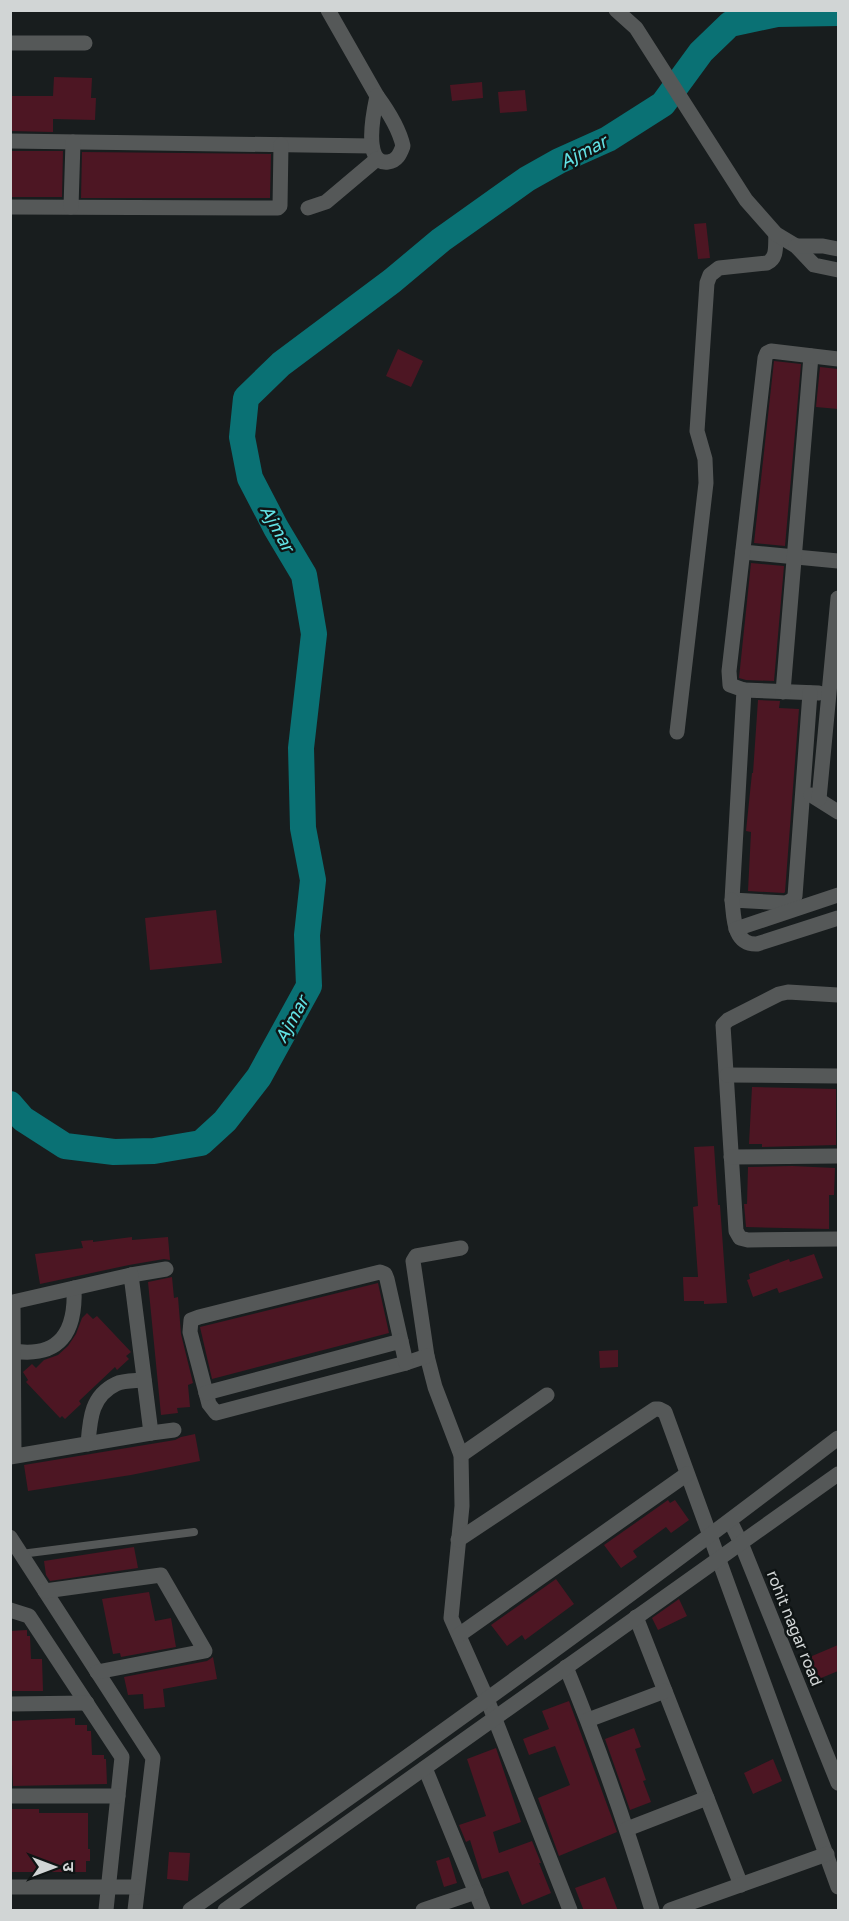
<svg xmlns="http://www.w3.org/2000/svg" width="849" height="1921" font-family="'Golos Text','Noto Sans Devanagari',sans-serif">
<rect width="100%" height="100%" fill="#181d1e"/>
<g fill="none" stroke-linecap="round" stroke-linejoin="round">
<path stroke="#0a7174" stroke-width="26" d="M 10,1104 L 23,1119 L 65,1146 L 114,1152 L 154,1151 L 201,1143 L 225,1121 L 259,1077 L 309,986 L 307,935 L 313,880 L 303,828 L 301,748 L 314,634 L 304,575 L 276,528 L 250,478 L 242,437 L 246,398 L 281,364 L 392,281 L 441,240 L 527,179 L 559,161 L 608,139 L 663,104 L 701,52 L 730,24 L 777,14 L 838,13"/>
</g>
<g fill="#4d1623">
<path d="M 54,77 L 92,78 L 91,98 L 96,98 L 95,120 L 53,119 L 53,132 L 10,131 L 10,96 L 53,96 Z"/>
<path d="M 482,82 L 483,98 L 452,101 L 450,85 Z"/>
<path d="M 525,90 L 527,111 L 500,113 L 498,92 Z"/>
<path d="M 10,151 L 63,151 L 62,197 L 10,197 Z"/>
<path d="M 82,152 L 271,154 L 270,198 L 81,198 Z"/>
<path d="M 706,223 L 710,258 L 698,259 L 694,224 Z"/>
<path d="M 398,349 L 423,361 L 411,387 L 386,376 Z"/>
<path d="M 774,361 L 801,364 L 785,546 L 754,543 Z"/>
<path d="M 820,367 L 838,369 L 838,409 L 816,407 Z"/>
<path d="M 751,563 L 784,566 L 774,681 L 746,680 L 739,678 Z"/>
<path d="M 758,700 L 780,701 L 779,708 L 799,709 L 785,892 L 784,893 L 748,891 L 751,832 L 746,831 L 752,773 L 753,773 Z"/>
<path d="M 216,910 L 222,963 L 150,970 L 145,918 Z"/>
<path d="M 752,1087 L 836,1089 L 836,1145 L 762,1147 L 762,1144 L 749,1144 Z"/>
<path d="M 714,1146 L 718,1205 L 720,1205 L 727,1303 L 704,1304 L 704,1301 L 684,1301 L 683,1277 L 698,1277 L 693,1207 L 698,1206 L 694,1147 Z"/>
<path d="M 792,1166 L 835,1168 L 834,1195 L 829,1195 L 829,1229 L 746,1227 L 744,1204 L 747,1204 L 748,1167 Z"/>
<path d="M 132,1237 L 132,1240 L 168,1237 L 170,1260 L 164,1259 L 129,1265 L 40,1284 L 35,1254 L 83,1248 L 81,1241 L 93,1240 L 93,1242 Z"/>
<path d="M 814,1254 L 823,1278 L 779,1293 L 777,1288 L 753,1297 L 747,1280 L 750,1279 L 749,1274 L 789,1259 L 790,1262 Z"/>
<path d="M 172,1277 L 174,1298 L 178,1297 L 181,1334 L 193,1383 L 188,1385 L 190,1407 L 177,1408 L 178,1413 L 161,1415 L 148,1282 Z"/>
<path d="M 378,1283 L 389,1333 L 212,1379 L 200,1327 Z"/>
<path d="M 87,1313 L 93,1319 L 97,1316 L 131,1352 L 126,1356 L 129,1359 L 117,1370 L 115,1367 L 79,1401 L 81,1404 L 65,1419 L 62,1416 L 60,1418 L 26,1382 L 28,1380 L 23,1372 L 32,1364 L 36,1368 L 44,1360 L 58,1355 L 68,1346 L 76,1334 L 82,1318 Z"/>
<path d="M 618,1350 L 618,1367 L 600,1368 L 599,1351 Z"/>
<path d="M 195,1434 L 200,1461 L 131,1475 L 28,1491 L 24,1465 L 175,1440 L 181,1437 Z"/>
<path d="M 668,1500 L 670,1503 L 675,1500 L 689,1520 L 671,1533 L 666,1527 L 633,1551 L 637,1557 L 621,1568 L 604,1545 Z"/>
<path d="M 134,1547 L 138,1568 L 50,1581 L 46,1575 L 44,1561 Z"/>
<path d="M 556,1579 L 574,1604 L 525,1640 L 522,1635 L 507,1646 L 491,1625 Z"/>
<path d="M 149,1592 L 155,1621 L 171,1618 L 176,1647 L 121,1657 L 120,1653 L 113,1654 L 102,1599 Z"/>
<path d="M 679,1599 L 687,1616 L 658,1630 L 652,1618 Z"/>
<path d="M 27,1630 L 27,1636 L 30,1636 L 31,1659 L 42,1659 L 43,1691 L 10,1691 L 10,1631 Z"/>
<path d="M 838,1645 L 838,1671 L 814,1681 L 805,1659 Z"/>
<path d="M 213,1657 L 217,1679 L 163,1689 L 165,1707 L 144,1709 L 143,1694 L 128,1695 L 124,1677 L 207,1661 Z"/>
<path d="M 569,1701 L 617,1832 L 559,1856 L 538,1798 L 570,1785 L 555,1746 L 529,1755 L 523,1739 L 549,1729 L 542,1711 Z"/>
<path d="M 75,1718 L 75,1725 L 87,1725 L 87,1731 L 91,1731 L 92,1755 L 104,1755 L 104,1759 L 106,1759 L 107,1784 L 13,1786 L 10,1721 Z"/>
<path d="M 634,1728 L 641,1747 L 635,1749 L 646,1780 L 643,1781 L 651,1802 L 630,1810 L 605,1739 Z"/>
<path d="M 496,1748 L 521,1822 L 493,1832 L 499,1853 L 532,1841 L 541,1863 L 539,1863 L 551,1893 L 522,1905 L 508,1871 L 482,1879 L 470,1840 L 466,1842 L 459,1825 L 486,1816 L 467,1759 Z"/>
<path d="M 773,1759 L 782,1781 L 753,1794 L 744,1773 Z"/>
<path d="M 10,1809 L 39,1809 L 39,1813 L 88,1813 L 88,1849 L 90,1849 L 90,1861 L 86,1861 L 86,1872 L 10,1872 Z"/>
<path d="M 169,1852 L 190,1853 L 188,1881 L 167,1879 Z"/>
<path d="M 449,1857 L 457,1883 L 444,1887 L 436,1861 Z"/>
<path d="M 605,1877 L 618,1911 L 584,1911 L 575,1888 Z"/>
</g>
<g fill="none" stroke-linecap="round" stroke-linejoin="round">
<path stroke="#555858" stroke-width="8" d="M 21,1554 L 194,1532"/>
<g stroke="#555858" stroke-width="15">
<path d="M 328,10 L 377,96"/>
<path d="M 10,43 L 85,43"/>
<path d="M 377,96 C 388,111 399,128 403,146 C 400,154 397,161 388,162 C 362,165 374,110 377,96 Z"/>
<path d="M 10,141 L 372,146"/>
<path d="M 10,207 L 278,208 L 280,206 L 281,145"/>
<path d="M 71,207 L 73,142"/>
<path d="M 308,208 L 326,202 L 377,159"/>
<path d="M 743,552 L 838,561"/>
<path d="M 744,690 L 819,693"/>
<path d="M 783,692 L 811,356"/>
<path d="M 810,693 L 795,896 L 792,900 L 786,903 L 732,900 L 744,690 L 730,685 L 729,671 L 765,358 L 767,353 L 771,351 L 838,359"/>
<path d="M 677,732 L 706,483 L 705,459 L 697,431 L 707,283 L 710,275 L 719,268 L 767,263 C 778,258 775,245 776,234"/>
<path d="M 811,795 L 838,812"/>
<path d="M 819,799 L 838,598"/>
<path d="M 732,900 C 734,918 733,945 757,944 L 838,918"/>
<path d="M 736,929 L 838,895"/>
<path d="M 838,995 L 788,992 L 779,994 L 728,1020 L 723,1025 L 736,1231 L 740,1238 L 748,1240 L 838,1239"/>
<path d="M 727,1075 L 838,1076"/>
<path d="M 731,1157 L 838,1156"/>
<path d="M 461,1248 L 416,1256 L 413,1261 L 427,1356 L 435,1387 L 461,1455 L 462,1506 L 451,1618 L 487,1699 L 570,1910"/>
<path d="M 131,1275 L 166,1269"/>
<path d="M 401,1341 L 387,1279 L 385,1274 L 380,1272 L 199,1317 L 191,1320 L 190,1332 L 209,1404 L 216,1413 L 406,1363 L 427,1356"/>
<path d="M 13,1351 C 60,1358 76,1332 74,1288"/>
<path d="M 206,1393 L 401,1341 L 406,1363"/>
<path d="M 151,1433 L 174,1430"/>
<path d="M 88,1444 C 90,1419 91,1396 116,1384 C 124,1380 136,1381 144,1380"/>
<path d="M 461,1455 L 547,1395"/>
<path d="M 10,1457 L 151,1433 L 131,1275 L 13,1302 L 14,1455"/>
<path d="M 730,1521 L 741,1543 L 838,1783"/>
<path d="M 10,1537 L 153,1758 L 135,1910"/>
<path d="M 458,1540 L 655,1409 L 659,1409 L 665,1412 L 838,1887"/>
<path d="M 45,1591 L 161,1575 L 205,1651 L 97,1672"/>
<path d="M 10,1610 L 29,1616 L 122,1757 L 106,1910"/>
<path d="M 636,1617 L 741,1885"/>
<path d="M 459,1635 L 687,1474"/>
<path d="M 566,1667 C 599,1747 627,1828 652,1910"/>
<path d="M 10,1704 L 87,1703"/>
<path d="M 588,1720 L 665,1691"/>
<path d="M 425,1768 L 483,1910"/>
<path d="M 10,1796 L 118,1796"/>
<path d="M 627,1829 L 707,1798"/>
<path d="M 10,1887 L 137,1887"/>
<path d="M 423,1910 L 476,1892"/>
<path d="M 670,1910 L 827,1854"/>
</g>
<g stroke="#555858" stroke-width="15">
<path d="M 616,10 L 636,28 L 746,200 L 776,234 L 796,246 L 814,265 L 838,270"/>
<path d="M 796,246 L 823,246 L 838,249"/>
<path d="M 190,1910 C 409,1757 626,1601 838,1438"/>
<path d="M 225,1910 L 838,1474"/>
</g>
</g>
<g text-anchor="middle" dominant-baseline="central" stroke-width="5" stroke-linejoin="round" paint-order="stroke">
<g font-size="16" fill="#d1d5d5" stroke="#0f1414">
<text transform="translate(795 1628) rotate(68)">rohit nagar road</text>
</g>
<g font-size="18" font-style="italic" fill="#63e3e6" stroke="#0f1414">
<text transform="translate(583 151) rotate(-27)">Ajmar</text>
<text transform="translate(278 528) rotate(61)">Ajmar</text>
<text transform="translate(291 1019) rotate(-61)">Ajmar</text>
</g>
</g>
<rect width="849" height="1921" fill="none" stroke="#d1d5d5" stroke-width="24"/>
<g transform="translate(54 1867) rotate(90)" stroke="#0f1414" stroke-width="4.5" paint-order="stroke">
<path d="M0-4.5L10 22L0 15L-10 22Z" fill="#d1d5d5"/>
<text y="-9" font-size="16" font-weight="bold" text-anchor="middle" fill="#d1d5d5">उ</text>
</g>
</svg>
